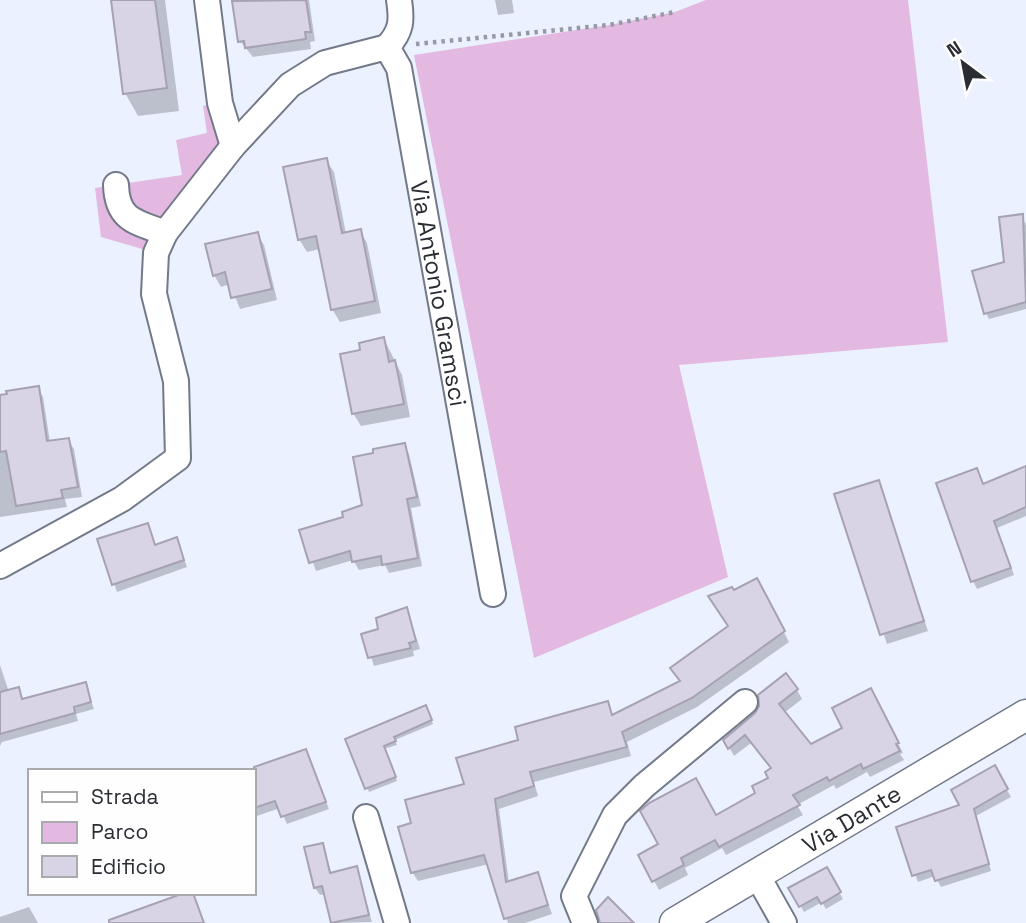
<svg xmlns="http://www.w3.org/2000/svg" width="1026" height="923" font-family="'Space Grotesk',sans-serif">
<rect width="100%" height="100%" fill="#ebf1ff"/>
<g fill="#e3b8e1">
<path d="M 706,0 L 908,0 L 948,342 L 679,365 L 728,577 L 534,658 L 414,55 L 609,25 L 675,12 Z"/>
<path d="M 220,103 L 233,146 L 156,253 L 101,237 L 95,188 L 182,175 L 176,140 L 207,133 L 203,106 Z"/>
</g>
<g fill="#0003">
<path d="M 113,0 L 165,0 L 179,111 L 138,116 L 125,93 Z"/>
<path d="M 255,0 L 309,0 L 315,41 L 310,42 L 311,49 L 253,57 L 240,41 L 234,3 Z"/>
<path d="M 495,0 L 512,0 L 514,13 L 498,15 Z"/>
<path d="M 326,160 L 334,172 L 346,234 L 360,231 L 367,243 L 381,313 L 340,322 L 332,309 L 320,249 L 307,252 L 299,239 Z"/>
<path d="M 1022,216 L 1026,225 L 1026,309 L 989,319 L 986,313 Z"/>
<path d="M 257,234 L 264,245 L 277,300 L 240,309 L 230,284 L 221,287 L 214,275 Z"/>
<path d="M 384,339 L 402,375 L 410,417 L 361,426 L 353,413 L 363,352 Z"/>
<path d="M 38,388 L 43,397 L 50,442 L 68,440 L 74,449 L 82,497 L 65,499 L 67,507 L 0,517 L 0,395 Z"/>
<path d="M 404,445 L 409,454 L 421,506 L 411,508 L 422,566 L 389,573 L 385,565 L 359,570 L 353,560 L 316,571 L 302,531 L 345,518 L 364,506 Z"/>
<path d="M 1026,468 L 1026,516 L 997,528 L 1014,575 L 977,589 L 973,581 L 983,486 Z"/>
<path d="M 878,482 L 928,631 L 887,644 L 836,495 Z"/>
<path d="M 147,525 L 156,546 L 177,540 L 187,567 L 117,592 L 99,540 Z"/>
<path d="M 762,590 L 789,642 L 697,707 L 627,742 L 631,756 L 534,782 L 538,796 L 499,809 L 509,883 L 537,874 L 552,914 L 525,923 L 508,923 L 489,864 L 418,881 L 412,872 L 413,825 L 520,741 L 607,703 L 613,716 L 681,682 L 730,627 L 733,593 Z"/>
<path d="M 407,609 L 420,649 L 413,651 L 414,656 L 374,666 L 364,635 L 381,630 Z"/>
<path d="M 0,665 L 9,692 L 18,689 L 23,701 L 85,684 L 94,709 L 76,714 L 78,721 L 2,742 L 0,746 Z"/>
<path d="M 797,690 L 802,699 L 784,713 L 811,746 L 844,728 L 875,699 L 903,753 L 900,754 L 904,760 L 870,777 L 867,772 L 836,789 L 834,785 L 797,805 L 803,815 L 726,855 L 722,848 L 685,868 L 688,875 L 659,890 L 640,855 L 758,793 L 770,778 L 772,769 L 751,743 L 734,756 L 725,740 Z"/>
<path d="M 428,711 L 433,724 L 395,740 L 397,745 L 384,749 L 397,781 L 369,792 L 348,740 Z"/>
<path d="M 306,751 L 329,809 L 287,824 L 280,808 L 254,817 L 254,771 L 248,771 Z"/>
<path d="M 994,767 L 1011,797 L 976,816 L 991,871 L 941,887 L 935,876 L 918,882 L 898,828 L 962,806 Z"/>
<path d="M 322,845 L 332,874 L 356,868 L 372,922 L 333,923 L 326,894 L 320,895 L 315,888 L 306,848 Z"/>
<path d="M 826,869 L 843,899 L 826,909 L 822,902 L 804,912 L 790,888 Z"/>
<path d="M 29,907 L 38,923 L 0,923 L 0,917 Z"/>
</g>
<g fill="#d8d3e5" stroke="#a6a2b3" stroke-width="2">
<path d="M 111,0 L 155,0 L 167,88 L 123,94 Z"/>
<path d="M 306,0 L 311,32 L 305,32 L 306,39 L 245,48 L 244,41 L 238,42 L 232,1 Z"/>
<path d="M 327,158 L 342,233 L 361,229 L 375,301 L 331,310 L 316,236 L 298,240 L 283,167 Z"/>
<path d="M 1023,214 L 1026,302 L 984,314 L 972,271 L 1004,262 L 999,217 Z"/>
<path d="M 258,232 L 272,289 L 231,298 L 225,272 L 213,276 L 205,244 Z"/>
<path d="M 384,337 L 389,362 L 395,360 L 404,404 L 352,414 L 340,354 L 360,350 L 359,343 Z"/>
<path d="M 39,386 L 47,441 L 69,438 L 78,487 L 61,490 L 63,498 L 16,506 L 6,451 L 0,452 L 0,395 L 7,394 L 6,391 Z"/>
<path d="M 405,443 L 417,497 L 407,499 L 418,558 L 382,565 L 381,556 L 352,562 L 350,551 L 309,563 L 299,530 L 343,517 L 342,512 L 362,505 L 353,457 L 373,453 L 373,449 Z"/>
<path d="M 1026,466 L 1026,507 L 994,521 L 1011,568 L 971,582 L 936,483 L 977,468 L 983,484 Z"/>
<path d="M 879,480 L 924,621 L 880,635 L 834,494 Z"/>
<path d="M 148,523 L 155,545 L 177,537 L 184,560 L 112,585 L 97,539 Z"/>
<path d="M 757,578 L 785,631 L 692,698 L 622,732 L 627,747 L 530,772 L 534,786 L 495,799 L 506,882 L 538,872 L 548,905 L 504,919 L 484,855 L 411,873 L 398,827 L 411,823 L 405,800 L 464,784 L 456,758 L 518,740 L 515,727 L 608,701 L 612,715 L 680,681 L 670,668 L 728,626 L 708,596 L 732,587 L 734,590 Z"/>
<path d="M 407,607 L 416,641 L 409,643 L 411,648 L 368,658 L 361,634 L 378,629 L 376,618 Z"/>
<path d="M 786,673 L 798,689 L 779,704 L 811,744 L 842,728 L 832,708 L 871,688 L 899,743 L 896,744 L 900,751 L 863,769 L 861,764 L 829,781 L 827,777 L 793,795 L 800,805 L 719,847 L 715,840 L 681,858 L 684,865 L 652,882 L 638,855 L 658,844 L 640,811 L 649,803 L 696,778 L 716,815 L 755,793 L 752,786 L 768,778 L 765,772 L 771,768 L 745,735 L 728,749 L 723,740 L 755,713 L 759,706 L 758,695 Z"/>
<path d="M 86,682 L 91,702 L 74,707 L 75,713 L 0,734 L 0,692 L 19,687 L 22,699 Z"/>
<path d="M 426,705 L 432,720 L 394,737 L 396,741 L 384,746 L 396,777 L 365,789 L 345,739 Z"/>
<path d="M 306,749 L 326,802 L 281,817 L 275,801 L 254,808 L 254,767 Z"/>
<path d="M 995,765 L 1008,789 L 974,809 L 989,864 L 935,881 L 931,870 L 912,876 L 896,827 L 959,805 L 951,790 Z"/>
<path d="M 323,843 L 330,873 L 357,866 L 369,915 L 331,923 L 322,886 L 314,888 L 304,847 Z"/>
<path d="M 827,867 L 841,892 L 821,904 L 817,897 L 799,907 L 788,888 Z"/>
<path d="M 184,893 L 193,893 L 204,923 L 109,923 L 109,920 Z"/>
<path d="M 608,897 L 634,923 L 600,923 L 596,910 Z"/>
</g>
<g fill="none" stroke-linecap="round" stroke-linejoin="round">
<g stroke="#727989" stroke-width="28">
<g id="minor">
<path d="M 207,0 L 220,103 L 233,146"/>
<path id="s1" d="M 399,0 C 402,20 402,31 387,47 L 399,68 L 493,594"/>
<path d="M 116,185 C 117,221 137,222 165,233"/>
<path d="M 0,566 L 122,499 L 178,458 L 176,381 L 154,294 L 156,253 L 165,233 L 233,146 L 290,85 L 325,63 L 387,47"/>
<path d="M 366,817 L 397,923"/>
<path d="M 757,875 L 784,923"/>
<path d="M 585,923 L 574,896 L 615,815 L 644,786 L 745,702"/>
</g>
</g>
<g stroke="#727989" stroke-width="33">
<g id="tertiary">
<path id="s2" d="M 675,923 L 1026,715"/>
</g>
</g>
<path stroke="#959aa4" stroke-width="4.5" stroke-dasharray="3.5 5" stroke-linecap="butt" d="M 416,44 L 609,25 L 675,12"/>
<use href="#minor" stroke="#fff" stroke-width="24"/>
<use href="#tertiary" stroke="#fff" stroke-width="30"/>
</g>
<g text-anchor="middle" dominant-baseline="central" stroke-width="6" stroke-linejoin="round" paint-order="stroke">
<g font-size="24" fill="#2a2d33" stroke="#fefefe">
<text stroke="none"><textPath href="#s1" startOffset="304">Via Antonio Gramsci</textPath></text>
<text stroke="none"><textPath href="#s2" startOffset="205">Via Dante</textPath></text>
</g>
</g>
<rect x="28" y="769" width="228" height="126" fill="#fefefe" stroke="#a9aaad" stroke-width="2"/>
<rect x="42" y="792" width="35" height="10" fill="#ffffff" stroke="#a9aaad" stroke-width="2"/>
<text x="91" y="804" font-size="21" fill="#2a2d33">Strada</text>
<rect x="42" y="822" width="35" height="21" fill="#e3b8e1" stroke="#a9aaad" stroke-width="2"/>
<text x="91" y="839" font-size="21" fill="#2a2d33">Parco</text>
<rect x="42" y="856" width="35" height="21" fill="#d8d3e5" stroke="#a9aaad" stroke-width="2"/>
<text x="91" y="874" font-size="21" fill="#2a2d33">Edificio</text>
<g transform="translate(963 63) rotate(328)" stroke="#fefefe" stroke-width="5" paint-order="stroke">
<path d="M0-5L12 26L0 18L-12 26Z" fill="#2a2d33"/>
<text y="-10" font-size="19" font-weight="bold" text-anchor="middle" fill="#2a2d33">N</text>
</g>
</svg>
